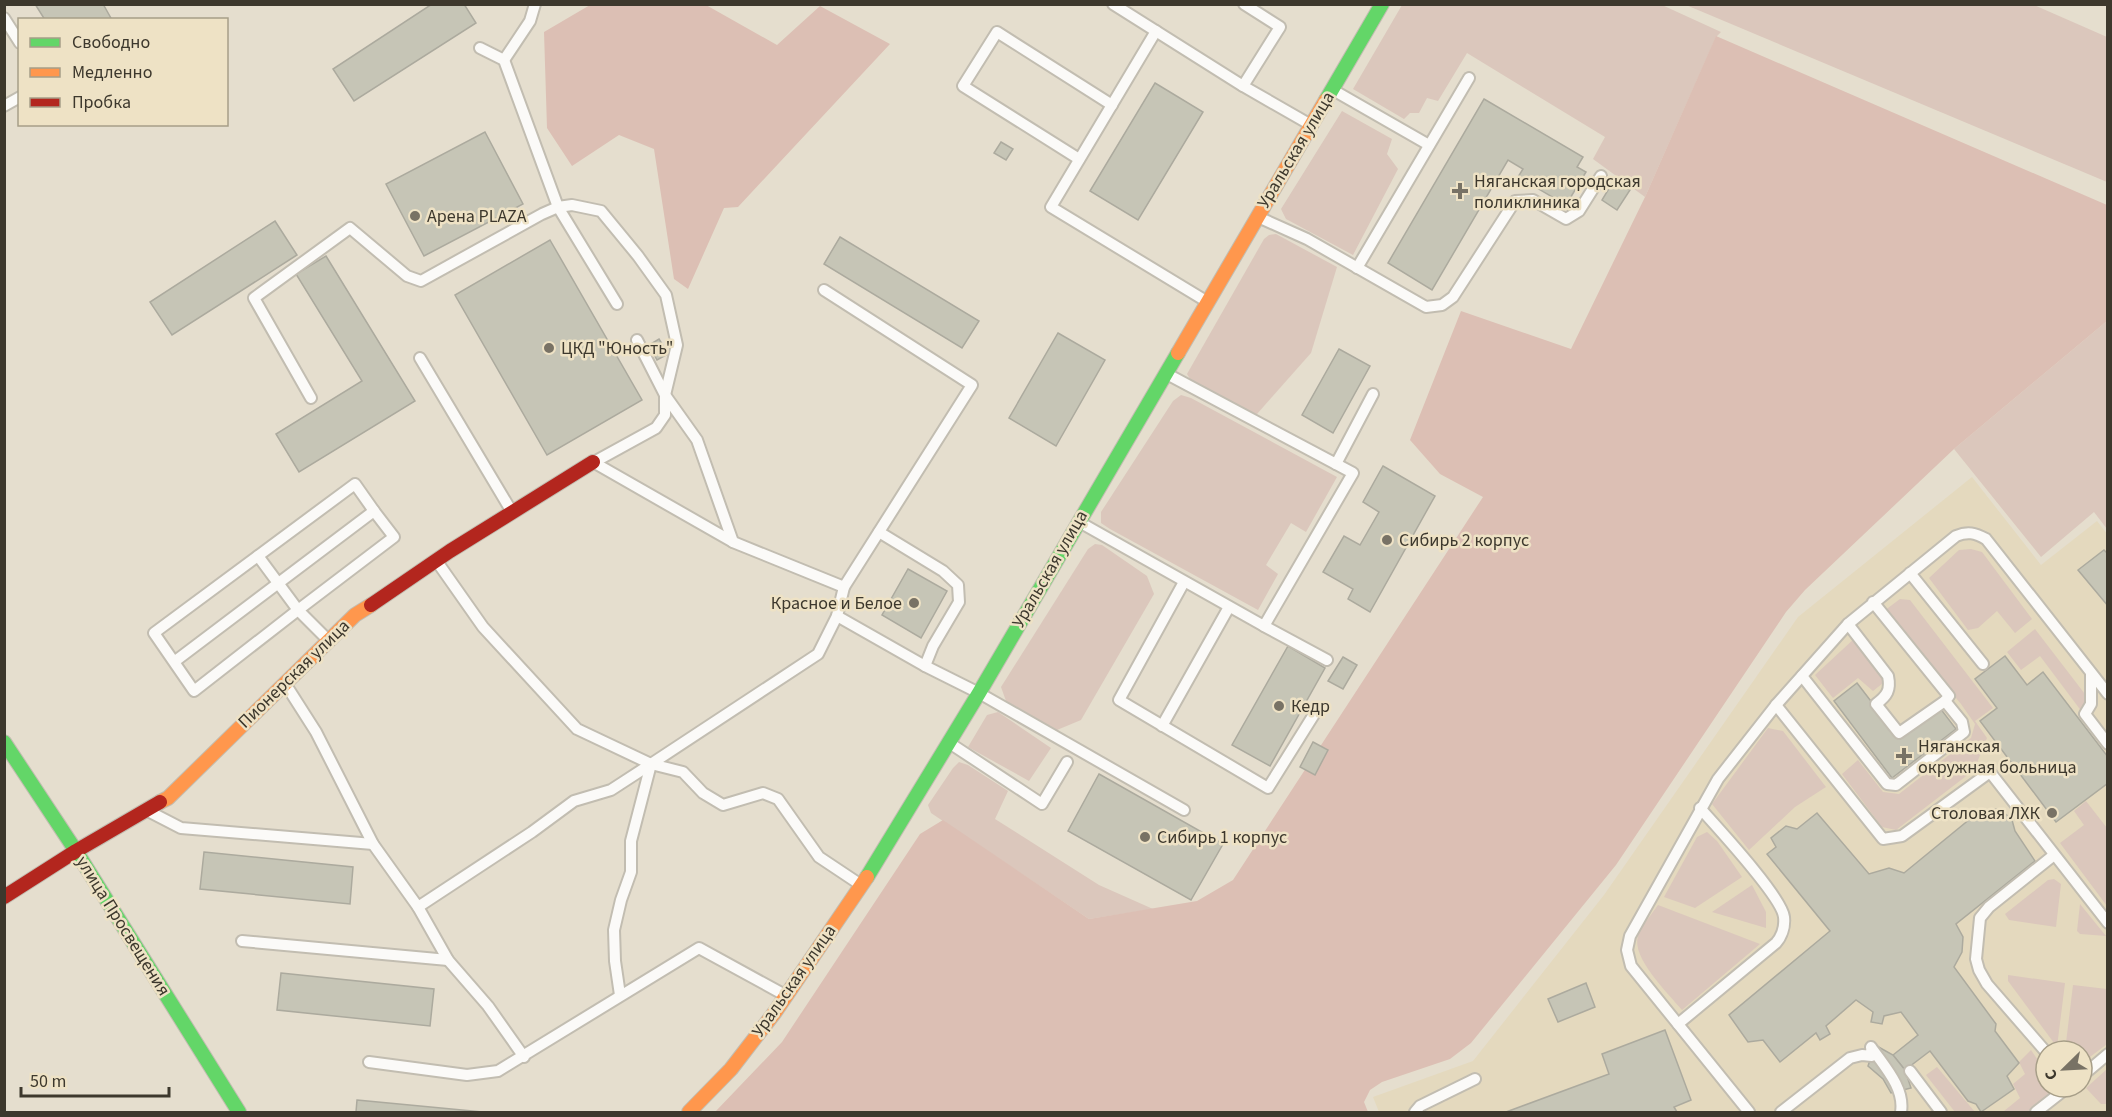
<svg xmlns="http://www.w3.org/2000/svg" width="2112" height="1117" font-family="'Source Sans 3',sans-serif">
<rect width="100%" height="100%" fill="#e5dece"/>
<path fill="#e4d9be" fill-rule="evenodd" d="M 1972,477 L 2041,565 L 2097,521 L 2108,535 L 2107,1112 L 1379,1112 L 1373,1097 L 1473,1061 L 1604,895 L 1798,617 ZM 2046,1051 L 2082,1051 L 2082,1087 L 2046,1087 Z"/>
<g fill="#dbc7bc">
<path d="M 1402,5 L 1662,5 L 1721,32 L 1716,37 L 1645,197 L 1593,159 L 1605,137 L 1467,53 L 1438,101 L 1427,98 L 1419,113 L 1410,113 L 1404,119 L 1353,89 Z"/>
<path d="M 1686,5 L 2034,5 L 2107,37 L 2107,182 Z"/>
<path d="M 1342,111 L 1392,139 L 1387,154 L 1398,169 L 1353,255 L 1286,219 L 1281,209 Z"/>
<path d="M 1276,234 L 1337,267 L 1311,353 L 1257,414 L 1247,412 L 1193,384 L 1187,374 L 1264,239 L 1269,235 Z"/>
<path d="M 2107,321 L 2107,529 L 2094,512 L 2041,557 L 1954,449 Z"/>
<path d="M 1181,395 L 1191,398 L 1337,477 L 1306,532 L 1291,523 L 1266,565 L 1278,574 L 1258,610 L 1110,529 L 1101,523 L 1101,512 L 1173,401 Z"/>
<path d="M 1095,544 L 1102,545 L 1147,576 L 1154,594 L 1081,720 L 1057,730 L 1006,701 L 1001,687 L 1088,549 Z"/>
<path d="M 1971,549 L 1982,552 L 2032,619 L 2015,633 L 1997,611 L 1978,628 L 1968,630 L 1929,578 L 1959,550 Z"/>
<path d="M 1900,599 L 1910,600 L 1993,708 L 1975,721 L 1987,738 L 1974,770 L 1896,830 L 1882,827 L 1842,774 L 1858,760 L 1883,792 L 1899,794 L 1971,738 L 1975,724 L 1961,704 L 1884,611 Z"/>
<path d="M 2035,629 L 2088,698 L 2082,712 L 2040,656 L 2021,670 L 2007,652 Z"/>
<path d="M 1855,638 L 1888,679 L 1873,691 L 1858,678 L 1833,698 L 1815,675 Z"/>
<path d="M 998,712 L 1051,748 L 1029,781 L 968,747 L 987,715 Z"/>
<path d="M 1768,728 L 1783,731 L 1826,787 L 1795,807 L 1749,850 L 1712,804 Z"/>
<path d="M 959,762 L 968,765 L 1008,791 L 995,819 L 1099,885 L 1153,909 L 1089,919 L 931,813 L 928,805 L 953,768 Z"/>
<path d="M 2086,801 L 2107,828 L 2107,906 L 2060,843 L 2084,825 L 2074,811 Z"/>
<path d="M 1707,832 L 1717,841 L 1742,877 L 1695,908 L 1664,897 L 1697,837 Z"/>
<path d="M 2054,879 L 2061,884 L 2056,927 L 2009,920 L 2005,914 L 2048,880 Z"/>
<path d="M 1752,885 L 1766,912 L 1766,928 L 1712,912 Z"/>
<path d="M 2080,904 L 2106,936 L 2080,934 L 2077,931 Z"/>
<path d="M 1658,905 L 1760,944 L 1682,1010 C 1669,994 1631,958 1638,936 C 1641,926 1652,914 1658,905 Z"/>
<path d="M 2008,975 L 2065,983 L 2057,1047 L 2008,981 Z"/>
<path d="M 2073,985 L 2107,989 L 2107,1044 L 2082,1063 L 2082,1051 L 2065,1051 Z"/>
<path d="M 2031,1050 L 2046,1072 L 2046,1087 L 2055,1087 L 2054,1094 L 2032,1112 L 2005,1112 L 2004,1111 L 2020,1098 L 2013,1084 L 2025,1074 L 2019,1062 Z"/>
<path d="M 1937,1067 L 1975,1112 L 1955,1112 L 1926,1075 Z"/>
<path d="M 2107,1069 L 2107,1104 L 2101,1104 L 2086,1088 Z"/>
</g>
<g fill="#dcbfb4">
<path d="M 590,5 L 706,5 L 777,45 L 820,6 L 890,44 L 738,207 L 724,208 L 688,289 L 674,279 L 654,149 L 619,135 L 572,166 L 547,128 L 544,32 Z"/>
<path d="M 1716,36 L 2107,205 L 2107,321 L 1954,449 L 1805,590 L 1786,612 L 1616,865 L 1471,1043 L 1450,1059 L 1382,1082 L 1370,1090 L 1364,1102 L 1368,1112 L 715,1112 L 782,1042 L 920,834 L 943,820 L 1089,919 L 1197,901 L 1233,880 L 1483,497 L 1440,474 L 1410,440 L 1461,311 L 1571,349 L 1645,197 Z"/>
</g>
<g fill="#c6c5b6" stroke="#acaa9e" stroke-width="1.5">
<path d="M 35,4 L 103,4 L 112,20 L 45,20 Z"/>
<path d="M 432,4 L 464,4 L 476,23 L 354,101 L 333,69 Z"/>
<path d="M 1155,83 L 1203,112 L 1138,220 L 1090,191 Z"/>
<path d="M 1484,99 L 1583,157 L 1577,167 L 1586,172 L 1566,205 L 1518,177 L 1523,169 L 1508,160 L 1432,290 L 1388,263 Z"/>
<path d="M 485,132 L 523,204 L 424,256 L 386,184 Z"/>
<path d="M 1001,142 L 1013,149 L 1006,160 L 994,153 Z"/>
<path d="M 1614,180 L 1630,190 L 1617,210 L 1602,200 Z"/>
<path d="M 275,221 L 297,255 L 172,335 L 150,302 Z"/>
<path d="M 840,237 L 979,321 L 962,348 L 824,264 Z"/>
<path d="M 550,240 L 642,400 L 547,455 L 455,295 Z"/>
<path d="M 326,256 L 415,401 L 299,472 L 276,434 L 362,381 L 296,274 Z"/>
<path d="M 1058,333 L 1105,360 L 1056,446 L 1009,418 Z"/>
<path d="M 659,339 L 668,354 L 657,360 L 649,345 Z"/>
<path d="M 1339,349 L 1370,366 L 1333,433 L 1302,415 Z"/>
<path d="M 1383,466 L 1435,496 L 1370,612 L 1348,599 L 1353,589 L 1323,572 L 1344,536 L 1360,545 L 1379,512 L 1363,502 Z"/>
<path d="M 2104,550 L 2108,554 L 2108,606 L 2078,570 Z"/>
<path d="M 908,569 L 947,591 L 921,638 L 882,615 Z"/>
<path d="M 1288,646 L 1325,668 L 1270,766 L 1232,745 Z"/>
<path d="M 2005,656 L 2027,685 L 2043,672 L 2108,757 L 2108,783 L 2056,822 L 1980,721 L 1997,708 L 1975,679 Z"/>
<path d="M 1343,657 L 1357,665 L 1343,689 L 1328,681 Z"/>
<path d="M 1857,683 L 1900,739 L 1940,708 L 1956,729 L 1892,778 L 1834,701 Z"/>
<path d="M 1313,742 L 1328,750 L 1315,775 L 1300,767 Z"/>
<path d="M 1099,774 L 1223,844 L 1191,900 L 1068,831 Z"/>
<path d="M 2000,809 L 2012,820 L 2015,831 L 2035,861 L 1956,924 L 1963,937 L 1962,952 L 1954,967 L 1996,1024 L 1995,1031 L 2019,1063 L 2007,1076 L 2014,1089 L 1981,1112 L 1976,1104 L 1968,1101 L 1930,1051 L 1905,1070 L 1893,1055 L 1918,1035 L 1901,1012 L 1884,1016 L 1882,1024 L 1871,1022 L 1873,1012 L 1856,1000 L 1826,1026 L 1830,1034 L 1820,1040 L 1816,1033 L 1780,1062 L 1763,1040 L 1748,1042 L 1729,1015 L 1830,931 L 1767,854 L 1776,847 L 1771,838 L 1786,826 L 1797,829 L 1817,813 L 1869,874 L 1889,868 L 1904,873 L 1981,810 Z"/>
<path d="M 204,852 L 353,867 L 350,904 L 200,889 Z"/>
<path d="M 281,973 L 434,989 L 430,1026 L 277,1010 Z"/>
<path d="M 1586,983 L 1595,1007 L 1558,1022 L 1548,999 Z"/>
<path d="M 1665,1030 L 1691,1100 L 1674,1107 L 1677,1112 L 1506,1112 L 1609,1074 L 1602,1054 Z"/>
<path d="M 1875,1045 L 1893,1055 L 1905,1070 L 1911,1088 L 1891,1093 L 1883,1079 L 1868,1066 Z"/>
<path d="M 357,1100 L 483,1112 L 356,1112 Z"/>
</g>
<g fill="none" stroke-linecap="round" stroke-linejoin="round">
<g stroke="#c2bdb1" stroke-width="14">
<g id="lane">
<path d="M 1113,4 L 1243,86 L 1280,27 L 1244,4"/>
<path d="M 4,18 L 20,43"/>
<path d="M 1156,31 L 1051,207 L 1206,301"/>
<path d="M 480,48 L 504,60 L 558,207 L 617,304"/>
<path d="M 504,60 L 530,21 L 535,4"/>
<path d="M 1243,86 L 1311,125"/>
<path d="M 1333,90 L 1429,145"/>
<path d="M 4,106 L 20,97"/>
<path d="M 1079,159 L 963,86 L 997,32 L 1112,105"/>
<path d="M 1258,217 L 1307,239 L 1426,307 L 1442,305 L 1453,297 L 1515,201 L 1533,200 L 1566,219 L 1579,211 L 1601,176"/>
<path d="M 1357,268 L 1469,78"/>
<path d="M 637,340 L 665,395 L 697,440 L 733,542"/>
<path d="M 420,358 L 512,512"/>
<path d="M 311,398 L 254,298 L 350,228 L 407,276 L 421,281 L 542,214 L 558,207 L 572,205 L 601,211 L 638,256 L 666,295 L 677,345 L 665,395 L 665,415 L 656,428 L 596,461"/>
<path d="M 593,462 L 733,542 L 844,587"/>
<path d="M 1336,464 L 1373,394"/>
<path d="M 1081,523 L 1264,626 L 1353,473 L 1167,374"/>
<path d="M 879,532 L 943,571 L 958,585 L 959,602 L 933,646 L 925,666"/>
<path d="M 258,556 L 298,610 L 394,537 L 374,511"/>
<path d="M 438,563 L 483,627 L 577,729 L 651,764"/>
<path d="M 1910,573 L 1983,664"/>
<path d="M 1184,582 L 1119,700 L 1268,788 L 1318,708"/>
<path d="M 837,616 L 925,666 L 979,693 L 1184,810"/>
<path d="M 1848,624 L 1888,676 C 1891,690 1887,696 1876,704 L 1899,733 L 1945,701 L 1949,696 L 1873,602"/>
<path d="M 1264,626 L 1327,660"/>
<path d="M 174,662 L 374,511 L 355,484 L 154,633 L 194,691 L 298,610 L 328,640"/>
<path d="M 2091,674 L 2091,704 L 2085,714 L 2108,744"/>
<path d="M 1802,676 L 1887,784 L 1896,785 L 1964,732 L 1962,722 L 1945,701"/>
<path d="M 286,685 L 316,732 L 373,844 L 418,907 L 448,960 L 488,1006 L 524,1057"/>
<path d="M 1776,705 L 1883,839 L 1902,836 L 1990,772 L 2108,923"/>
<path d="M 1162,726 L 1229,607"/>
<path d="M 951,744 L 1042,804 L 1067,762"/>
<path d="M 150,812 L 181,828 L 373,844"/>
<path d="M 418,907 L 532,832 L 574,801 L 611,790 L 651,764 L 683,772 L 703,793 L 723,805 L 763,793 L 778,799 L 819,857 L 861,885"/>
<path d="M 242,941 L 448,960"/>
<path d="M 620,995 L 615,961 L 614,930 L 621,900 L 631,872 L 631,841 L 651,764 L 818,654 L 837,616 L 844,587 L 972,385 L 824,290"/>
<path d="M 1678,1024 L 1776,943 C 1782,936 1785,926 1784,917 C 1782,897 1716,826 1700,808"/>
<path d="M 2046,1052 L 1987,984 L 1979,970 L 1976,959 L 1980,918 L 1989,907 L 2054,855"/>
<path d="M 369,1062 L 467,1075 L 498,1071 L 699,948 L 783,994"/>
<path d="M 1910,1071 L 1941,1112"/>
<path d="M 2082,1076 L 2108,1054"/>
<path d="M 1415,1112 L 1420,1106 L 1475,1079"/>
<path d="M 1749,1112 L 1631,966 L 1627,950 L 1630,936 L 1718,779 L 1776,705 L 1848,624 L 1956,536 C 1968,531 1975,533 1986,539 L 2108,694"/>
<path d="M 1781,1112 L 1850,1058 L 1862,1055 L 1872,1056 L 1871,1047 C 1884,1066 1905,1088 1901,1112"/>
<path d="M 2036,1112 L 2068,1087"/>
</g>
</g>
<g stroke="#c2bdb1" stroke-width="16">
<g id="fast">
<path d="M 1326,100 L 1382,4"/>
<path d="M 4,742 L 76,851 L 239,1112"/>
<path d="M 867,877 L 979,693 L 1178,353"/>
</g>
</g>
<g stroke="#c2bdb1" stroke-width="16">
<g id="slow">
<path d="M 1178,353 L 1326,100"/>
<path d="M 160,802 L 168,798 L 355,615 L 371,605"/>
<path d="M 689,1112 L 731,1069 L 775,1012 L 867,877"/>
</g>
</g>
<g stroke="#c2bdb1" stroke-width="16">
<g id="jam">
<path d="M 371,605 L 450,551 L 593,462"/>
<path d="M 4,897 L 76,851 L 160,802"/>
</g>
</g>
<use href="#lane" stroke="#fbfaf8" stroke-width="10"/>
<use href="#fast" stroke="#63d668" stroke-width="14"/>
<use href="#slow" stroke="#ff974d" stroke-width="14"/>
<use href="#jam" stroke="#b3261e" stroke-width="14"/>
</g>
<g fill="#787265" stroke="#eee2c5" stroke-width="2">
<path d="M1457 182h6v6h6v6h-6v6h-6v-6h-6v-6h6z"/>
<circle cx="415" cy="216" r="6"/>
<circle cx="549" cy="348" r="6"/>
<circle cx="1387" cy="540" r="6"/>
<circle cx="914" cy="603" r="6"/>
<circle cx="1279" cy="706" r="6"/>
<path d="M1901 747h6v6h6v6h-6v6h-6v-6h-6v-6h6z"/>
<circle cx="2052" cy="813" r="6"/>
<circle cx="1145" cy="837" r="6"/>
</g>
<g text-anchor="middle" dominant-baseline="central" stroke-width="5" stroke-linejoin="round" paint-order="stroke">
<g font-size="18" fill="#3d382d" stroke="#eee2c5">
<text transform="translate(1296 150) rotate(-59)">Уральская улица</text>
<text transform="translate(1050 569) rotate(-60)">Уральская улица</text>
<text transform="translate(294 674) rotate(-44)">Пионерская улица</text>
<text transform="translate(123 926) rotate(58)">улица Просвещения</text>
<text transform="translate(794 981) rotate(-55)">Уральская улица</text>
</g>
<g font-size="18" fill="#3d382d" stroke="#eee2c5" text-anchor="start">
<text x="1474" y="181">Няганская городская<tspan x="1474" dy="21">поликлиника</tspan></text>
<text x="427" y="216">Арена PLAZA</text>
<text x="561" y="348">ЦКД "Юность"</text>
<text x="1399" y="540">Сибирь 2 корпус</text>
<text x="902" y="603" text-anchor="end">Красное и Белое</text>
<text x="1291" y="706">Кедр</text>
<text x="1918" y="746">Няганская<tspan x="1918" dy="21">окружная больница</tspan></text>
<text x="2040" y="813" text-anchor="end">Столовая ЛХК</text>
<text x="1157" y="837">Сибирь 1 корпус</text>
</g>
</g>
<rect width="2112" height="1117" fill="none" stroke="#3d382d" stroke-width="12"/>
<rect x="18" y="18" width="210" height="108" fill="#eee2c5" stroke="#a79e88" stroke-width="1.5"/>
<rect x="30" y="38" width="30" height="9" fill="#63d668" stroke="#a79e88" stroke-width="1.5"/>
<text x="72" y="48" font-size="18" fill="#3d382d">Свободно</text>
<rect x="30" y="68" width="30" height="9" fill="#ff974d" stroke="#a79e88" stroke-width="1.5"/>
<text x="72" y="78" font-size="18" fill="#3d382d">Медленно</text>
<rect x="30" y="98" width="30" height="9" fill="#b3261e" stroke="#a79e88" stroke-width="1.5"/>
<text x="72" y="108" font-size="18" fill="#3d382d">Пробка</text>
<g transform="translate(2064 1069) rotate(246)"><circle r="28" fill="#eee2c5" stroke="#a79e88" stroke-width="1.5"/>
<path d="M0-4.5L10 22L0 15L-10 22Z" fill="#787265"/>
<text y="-9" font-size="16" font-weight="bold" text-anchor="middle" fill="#3d382d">С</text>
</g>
<path d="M21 1087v9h148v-9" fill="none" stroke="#3d382d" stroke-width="3"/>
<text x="30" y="1087" font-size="18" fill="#3d382d" stroke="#eee2c5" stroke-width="4.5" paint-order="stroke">50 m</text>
</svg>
